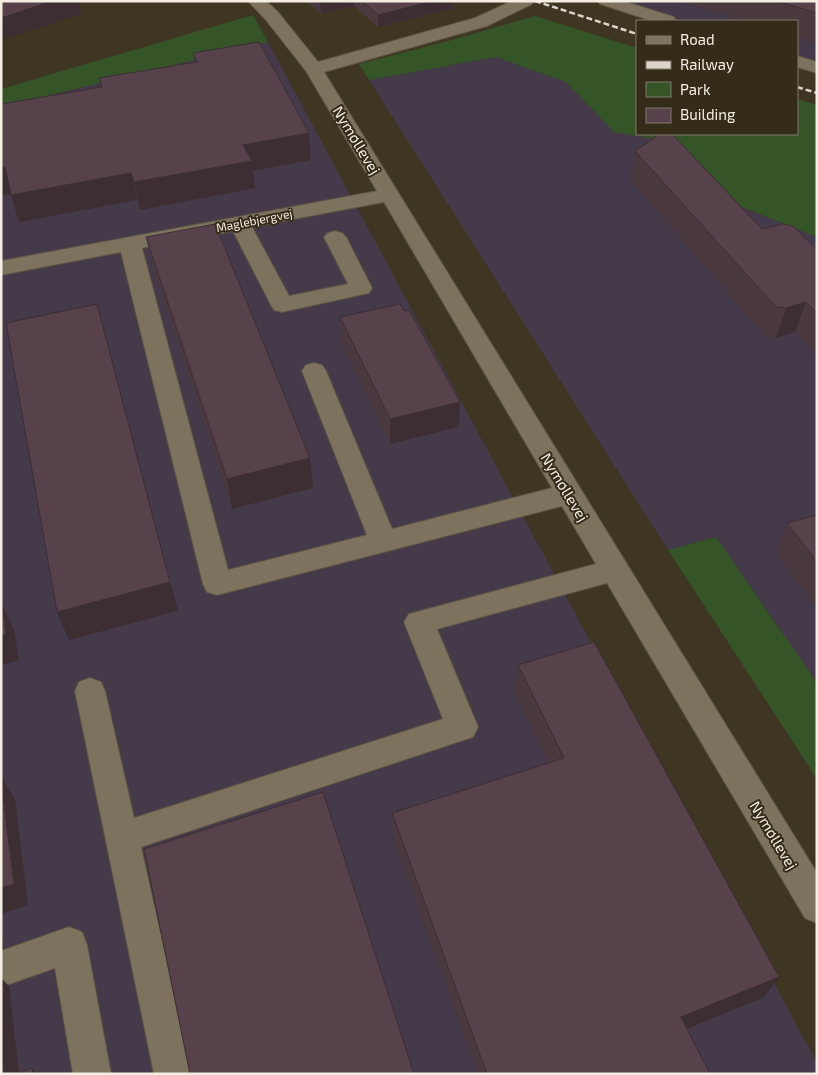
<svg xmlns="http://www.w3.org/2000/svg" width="818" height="1075" font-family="'Exo 2',sans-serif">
<rect width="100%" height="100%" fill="#3f3523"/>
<g fill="#453a49">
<path d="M 616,1 L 817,1 L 817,63 L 797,57 L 797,21 L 681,21 Z"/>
<path d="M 268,42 L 817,1063 L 817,1074 L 1,1074 L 1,107 Z"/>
<path d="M 496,57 L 566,82 L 614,132 L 662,140 L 727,201 L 817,237 L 817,683 L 716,537 L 668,550 L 369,80 Z"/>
</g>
<g fill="#355529">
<path d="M 253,15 L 268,42 L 1,107 L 1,89 Z"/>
<path d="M 535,16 L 637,48 L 637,134 L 797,134 L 797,99 L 817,105 L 817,237 L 727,201 L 662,140 L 614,132 L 566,82 L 496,57 L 369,80 L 359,64 L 448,41 Z"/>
<path d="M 716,537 L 817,683 L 817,779 L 668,550 Z"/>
</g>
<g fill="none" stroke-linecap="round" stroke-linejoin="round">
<g stroke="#5c5343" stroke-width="2">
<g id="minor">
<path d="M 248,1 L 266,1 L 278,12 L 318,62 L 475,18 L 512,1 L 534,1 L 532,4 L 487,26 L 324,72 L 817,873 L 817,923 L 805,918 L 607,583 L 437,629 L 478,727 L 473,737 L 141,847 L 192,1074 L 154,1074 L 75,691 L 79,682 L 90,678 L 101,682 L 105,691 L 134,818 L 443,719 L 404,622 L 409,614 L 596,564 L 562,506 L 217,595 L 207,592 L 203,584 L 121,252 L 1,275 L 1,261 L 377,191 L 306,71 L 266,20 ZM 384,202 L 552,488 L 392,529 L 326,371 L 322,365 L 314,363 L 306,365 L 302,371 L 367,535 L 228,570 L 142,248 L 233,231 L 271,305 L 274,310 L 282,312 L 369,293 L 372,288 L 346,237 L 342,233 L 335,231 L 328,233 L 324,237 L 348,284 L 289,296 L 252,227 Z"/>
<path d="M 598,1 L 623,1 L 674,17 L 676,21 L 652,21 L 600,4 Z"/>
<path d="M 797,56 L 817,62 L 817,73 L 797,67 Z"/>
<path d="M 69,927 L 82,932 L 87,945 L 111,1074 L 73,1074 L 55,968 L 1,987 L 1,951 Z"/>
</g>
</g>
<use href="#minor" fill="#7d725e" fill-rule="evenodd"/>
<g stroke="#dcd5c9" stroke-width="2.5" stroke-dasharray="6 3" stroke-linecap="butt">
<path d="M 535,1 L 637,34"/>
<path d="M 797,87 L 817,93"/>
</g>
</g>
<g fill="#4b3940">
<path d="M 307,1 L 453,1 L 453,8 L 378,27 L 354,6 L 321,14 Z"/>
<path d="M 679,1 L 817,1 L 817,44 L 797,37 L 797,21 L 744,21 Z"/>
<path d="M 193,53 L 311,160 L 253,171 L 255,188 L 140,210 L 137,200 L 19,222 L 11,195 L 1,196 L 1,104 L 101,87 L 99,78 L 195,63 Z"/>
<path d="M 635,151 L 762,229 L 817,250 L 817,356 L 795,332 L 776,338 L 766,337 L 630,180 Z"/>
<path d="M 146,237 L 310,458 L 313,488 L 232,509 L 153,267 Z"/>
<path d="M 404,311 L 460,402 L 459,427 L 390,444 L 341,342 L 340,317 Z"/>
<path d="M 817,512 L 817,609 L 775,552 L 787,523 L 815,515 Z"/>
<path d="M 518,665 L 764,997 L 687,1029 L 710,1074 L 478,1074 L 393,838 L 392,813 L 548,763 L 514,692 Z"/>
</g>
<g fill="#3d2e34">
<path d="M 52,1 L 78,1 L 81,14 L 2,40 L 1,37 L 1,18 Z"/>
<path d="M 321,1 L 354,1 L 354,6 L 321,14 L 320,2 Z"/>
<path d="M 433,1 L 453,1 L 453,8 L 378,27 L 378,15 Z"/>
<path d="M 309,133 L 311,160 L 253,171 L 255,188 L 140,210 L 134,182 L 243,145 Z"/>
<path d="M 1,167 L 5,167 L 13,194 L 1,196 Z"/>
<path d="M 131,173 L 137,200 L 19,222 L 11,195 Z"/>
<path d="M 806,302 L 795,332 L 776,338 L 786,308 Z"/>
<path d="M 105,335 L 178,611 L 69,640 L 57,612 Z"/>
<path d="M 460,402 L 459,427 L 390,444 L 390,419 Z"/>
<path d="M 310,458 L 313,488 L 232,509 L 227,479 Z"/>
<path d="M 2,604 L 14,630 L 19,660 L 1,665 Z"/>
<path d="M 1,776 L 15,799 L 28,905 L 1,914 Z"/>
<path d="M 1,920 L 4,948 L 1,950 Z"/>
<path d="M 779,977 L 764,997 L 670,1036 L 681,1017 Z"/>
<path d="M 1,978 L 9,986 L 19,1074 L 4,1074 L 1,1049 Z"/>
<path d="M 32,1068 L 38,1074 L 33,1074 Z"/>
</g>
<g fill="#57424b" stroke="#3d2e34">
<path d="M 1,1 L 52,1 L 1,18 Z"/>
<path d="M 362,1 L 433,1 L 378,15 Z"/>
<path d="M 776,1 L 817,1 L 817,13 Z"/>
<path d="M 259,42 L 309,133 L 243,145 L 252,161 L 134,182 L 131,173 L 11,195 L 5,167 L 1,167 L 1,104 L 102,87 L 99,78 L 197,62 L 193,53 Z"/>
<path d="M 660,134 L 673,135 L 762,229 L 783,224 L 793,226 L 817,250 L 817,313 L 806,302 L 786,308 L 776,307 L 635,151 Z"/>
<path d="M 215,224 L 310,458 L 227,479 L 146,237 Z"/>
<path d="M 97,304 L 170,582 L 57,612 L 6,323 Z"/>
<path d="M 400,304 L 404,311 L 409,310 L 460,402 L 390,419 L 340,317 Z"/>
<path d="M 817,515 L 817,562 L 787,523 Z"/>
<path d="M 2,604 L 6,634 L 1,636 L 1,604 Z"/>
<path d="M 594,642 L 779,977 L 681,1017 L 710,1074 L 487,1074 L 392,813 L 564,758 L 518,665 Z"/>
<path d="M 1,780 L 14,884 L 1,888 Z"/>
<path d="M 323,792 L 414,1074 L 190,1074 L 144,849 Z"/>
<path d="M 1,1049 L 4,1074 L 1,1074 Z"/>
<path d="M 32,1068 L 33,1074 L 16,1074 Z"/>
</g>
<g text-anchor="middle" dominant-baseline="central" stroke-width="4" stroke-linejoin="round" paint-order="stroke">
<g font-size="12" fill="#f4eee3" stroke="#352b19">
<text transform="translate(254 220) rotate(-11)">Maglebjergvej</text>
</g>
<g font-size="15" fill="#f4eee3" stroke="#352b19">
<text transform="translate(357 140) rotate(59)">Nymøllevej</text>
<text transform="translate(565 487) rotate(59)">Nymøllevej</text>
<text transform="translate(774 835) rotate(59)">Nymøllevej</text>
</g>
</g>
<rect width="818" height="1075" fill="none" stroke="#f4eee3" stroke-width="5"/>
<rect x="636" y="20" width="162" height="115" fill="#352b19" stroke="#81796a"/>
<rect x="646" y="36" width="25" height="8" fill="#7d725e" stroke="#81796a"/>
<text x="680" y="45" font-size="15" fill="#f4eee3">Road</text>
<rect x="646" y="61" width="25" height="8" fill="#dcd5c9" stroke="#81796a"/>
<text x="680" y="70" font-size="15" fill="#f4eee3">Railway</text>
<rect x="646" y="82" width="25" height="15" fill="#355529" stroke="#81796a"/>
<text x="680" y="95" font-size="15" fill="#f4eee3">Park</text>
<rect x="646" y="108" width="25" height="15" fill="#57424b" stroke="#81796a"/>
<text x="680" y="120" font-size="15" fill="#f4eee3">Building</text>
</svg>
